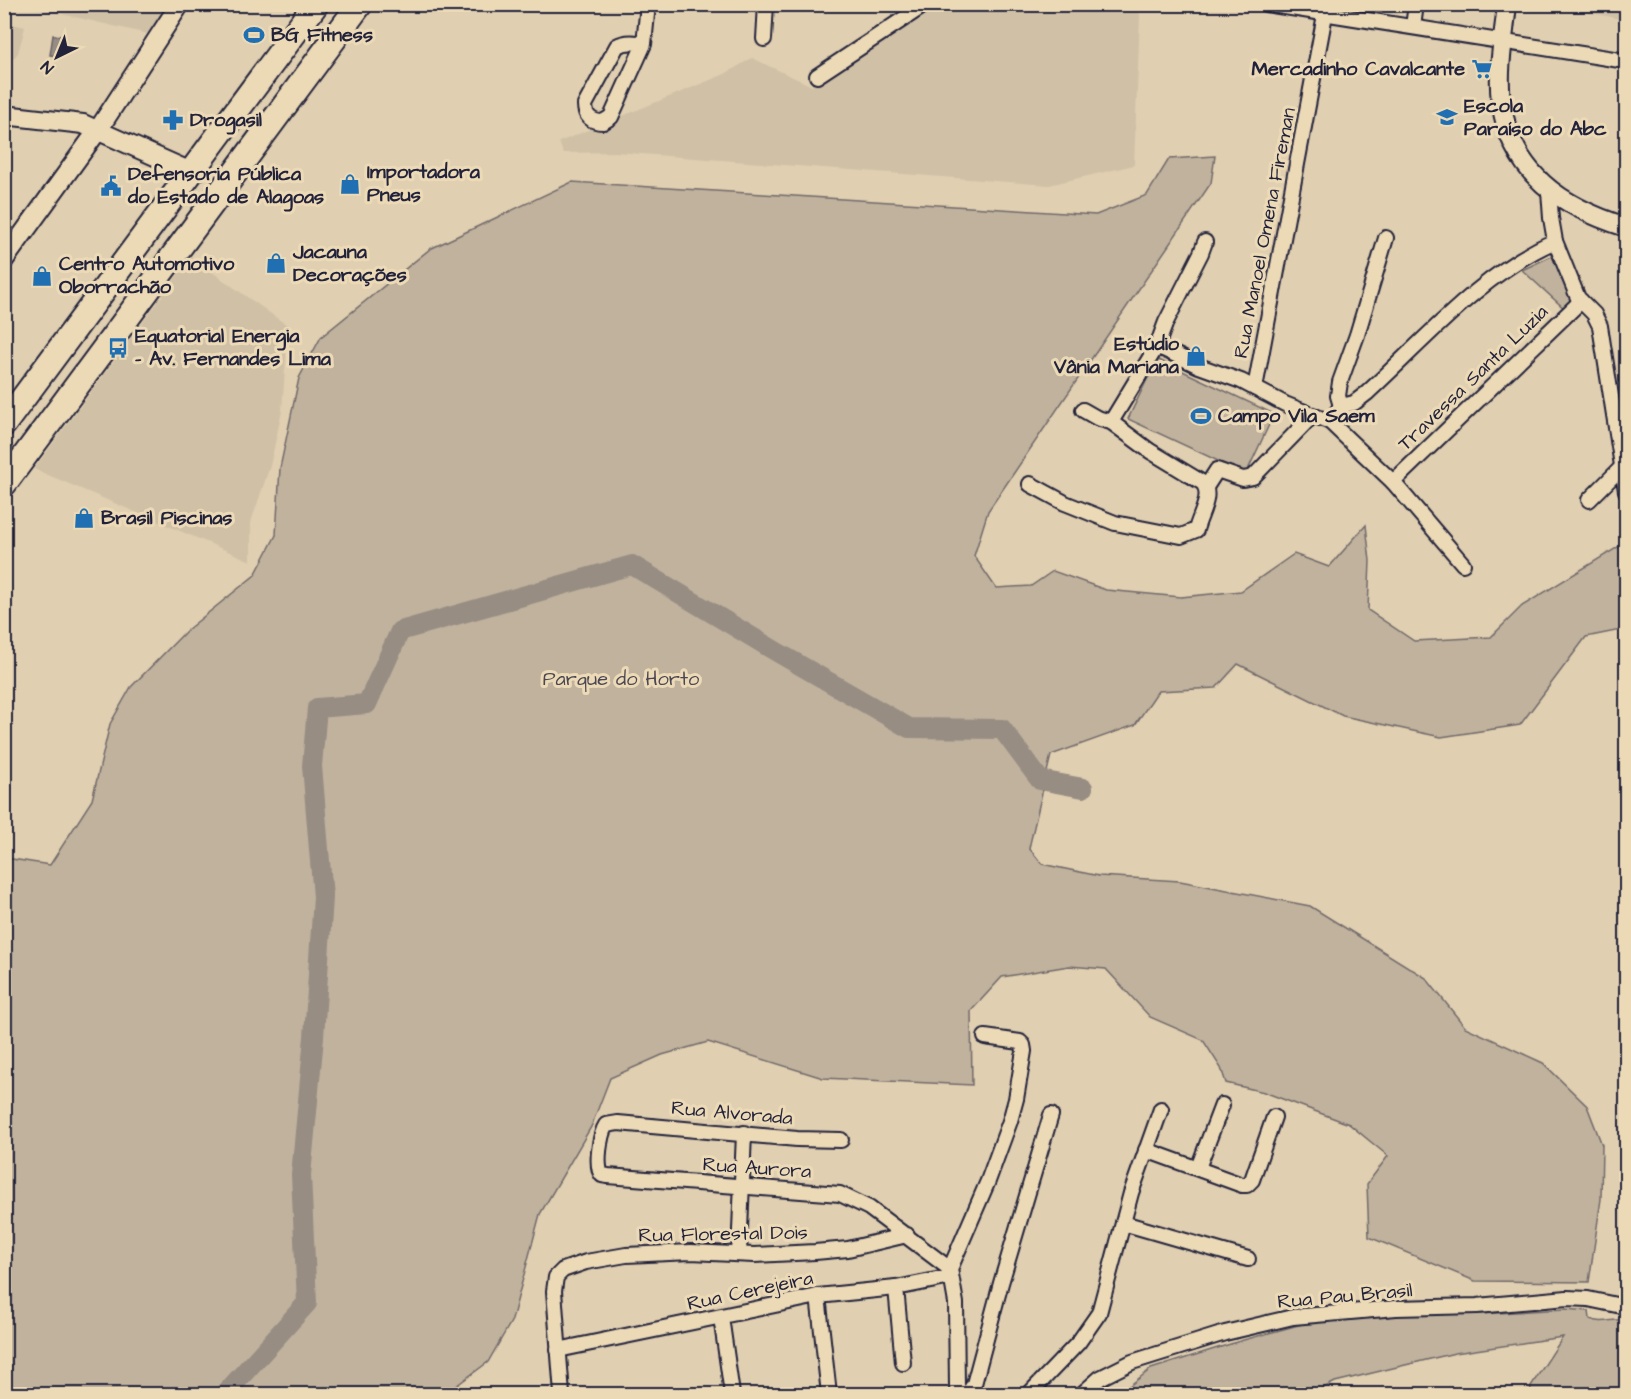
<svg xmlns="http://www.w3.org/2000/svg" width="1631" height="1399" font-family="'Architects Daughter',sans-serif">
<rect width="100%" height="100%" fill="#e0cfb0"/>
<filter id="ink" filterUnits="userSpaceOnUse"><feTurbulence type="fractalNoise" baseFrequency=".0167" numOctaves="2"/><feDisplacementMap in="SourceGraphic" scale="12" xChannelSelector="R" yChannelSelector="G"/><feConvolveMatrix kernelMatrix="1 2 1 2 8 2 1 2 1" color-interpolation-filters="sRGB"/></filter>
<g filter="url(#ink)">
<g fill="#d0c0a6">
<path d="M 5,4 L 15,5 L 8,23 L 25,27 L 18,53 L 12,60 L 5,82 Z"/>
<path d="M 23,5 L 179,5 L 148,34 Z"/>
<path d="M 942,5 L 1137,5 L 1140,15 L 1134,165 L 1049,185 L 615,152 L 563,153 L 559,142 L 725,74 L 752,58 L 812,86 Z"/>
<path d="M 1547,5 L 1626,5 L 1626,21 L 1612,17 Z"/>
<path d="M 191,257 L 288,326 L 282,411 L 270,466 L 251,522 L 251,561 L 34,469 Z"/>
</g>
<g fill="#c0b29c" stroke="#716a6c" stroke-width="1.5">
<path d="M 1215,156 L 1211,183 L 988,511 L 974,556 L 996,588 L 1031,586 L 1053,571 L 1106,590 L 1181,597 L 1241,591 L 1294,554 L 1329,567 L 1366,525 L 1370,561 L 1368,610 L 1414,641 L 1491,637 L 1522,606 L 1626,542 L 1626,629 L 1586,637 L 1520,725 L 1441,737 L 1343,716 L 1238,664 L 1216,688 L 1158,691 L 1135,725 L 1051,755 L 1029,848 L 1042,864 L 1099,876 L 1180,881 L 1310,906 L 1426,978 L 1465,1027 L 1543,1063 L 1587,1106 L 1602,1145 L 1601,1199 L 1589,1282 L 1475,1281 L 1369,1237 L 1367,1184 L 1388,1156 L 1349,1124 L 1264,1092 L 1226,1083 L 1221,1068 L 1203,1040 L 1150,1017 L 1106,969 L 1069,966 L 1002,977 L 971,1011 L 972,1085 L 823,1078 L 708,1042 L 662,1055 L 610,1078 L 591,1127 L 540,1214 L 512,1320 L 488,1362 L 445,1394 L 5,1394 L 5,858 L 50,865 L 92,800 L 110,724 L 131,687 L 187,630 L 255,575 L 276,535 L 280,468 L 299,378 L 321,337 L 430,249 L 572,182 L 1096,215 L 1147,195 L 1169,159 Z"/>
<path d="M 1558,253 L 1577,304 L 1567,311 L 1522,270 Z"/>
<path d="M 1157,359 L 1274,414 L 1246,474 L 1128,419 Z"/>
<path d="M 1565,1309 L 1589,1311 L 1590,1319 C 1604,1325 1612,1318 1626,1320 L 1626,1394 L 1530,1394 L 1531,1386 L 1563,1337 L 1455,1353 L 1335,1382 L 1312,1394 L 1119,1394 L 1151,1369 L 1240,1341 L 1302,1324 L 1387,1315 L 1446,1312 L 1481,1314 Z"/>
</g>
<path fill="#978d83" stroke="#686266" stroke-width="1.5" d="M 53,35 L 62,36 L 60,56 L 50,55 Z"/>
<g fill="none" stroke-linecap="round" stroke-linejoin="round">
<path stroke="#978d83" stroke-width="20" d="M 225,1394 L 307,1303 L 301,1175 L 314,1037 L 323,897 L 312,766 L 317,708 L 367,704 L 400,631 L 632,565 L 777,652 L 909,728 L 1002,729 L 1040,780 L 1083,788"/>
<g stroke="#22223b" stroke-width="18">
<g id="street">
<path d="M 1266,4 L 1626,61"/>
<path d="M 1413,27 L 1416,4"/>
<path d="M 764,39 L 766,4"/>
<path d="M 644,44 C 635,42 625,41 617,46 L 585,105 C 585,116 591,122 603,122 L 611,117 L 644,44 L 648,4"/>
<path d="M 817,76 L 920,8"/>
<path d="M 1549,191 L 1551,218 L 1555,241 L 1578,298 L 1594,314 L 1600,326 L 1626,491"/>
<path d="M 1157,346 L 1199,366 L 1241,381 L 1285,404 L 1330,422 L 1393,482 L 1463,564"/>
<path d="M 1255,388 L 1327,4"/>
<path d="M 1341,406 L 1338,396 L 1340,382 L 1357,335 L 1386,238"/>
<path d="M 1111,422 L 1157,346 L 1166,322 L 1201,253 L 1205,242"/>
<path d="M 1330,422 L 1341,406 L 1354,403 L 1367,393 C 1425,340 1482,273 1555,241"/>
<path d="M 1393,482 L 1581,301"/>
<path d="M 1030,484 L 1065,503 L 1115,523 L 1181,536 L 1196,530 C 1199,516 1213,496 1203,483 L 1150,451 L 1111,422 L 1097,418 L 1083,410"/>
<path d="M 1206,487 L 1217,470 L 1243,479 L 1253,477 L 1313,415"/>
<path d="M 1589,500 L 1623,466"/>
<path d="M 841,1140 L 797,1139 L 618,1123 L 606,1125 C 600,1134 595,1167 602,1175 L 608,1176 L 840,1194 L 869,1208 L 950,1269"/>
<path d="M 1146,1150 L 1242,1185 L 1247,1185 L 1252,1180 L 1274,1117"/>
<path d="M 1198,1168 L 1222,1105"/>
<path d="M 1123,1223 L 1248,1259"/>
<path d="M 739,1254 L 744,1133"/>
<path d="M 896,1288 L 903,1363"/>
<path d="M 818,1296 L 829,1394"/>
<path d="M 721,1317 L 732,1394"/>
<path d="M 558,1350 L 818,1296 L 896,1288 L 951,1277"/>
<path d="M 562,1394 L 554,1291 L 556,1277 L 563,1270 L 586,1262 L 626,1255 L 691,1252 L 754,1255 L 815,1252 L 848,1249 L 907,1235"/>
<path d="M 962,1394 L 957,1387 L 956,1303 L 950,1269 L 988,1181 L 1010,1121 L 1016,1099 L 1024,1051 L 1023,1045 L 1020,1042 L 985,1037"/>
<path d="M 968,1394 L 974,1384 L 1001,1283 L 1051,1115"/>
<path d="M 1029,1394 L 1078,1343 L 1099,1313 L 1131,1193 L 1161,1109"/>
<path d="M 1082,1394 L 1100,1378 L 1132,1362 L 1225,1333 L 1293,1317 L 1396,1308 L 1477,1306 L 1567,1298 L 1588,1299 L 1626,1307"/>
</g>
</g>
<g stroke="#22223b" stroke-width="22">
<g id="secondary">
<path d="M 1507,4 C 1504,36 1497,70 1501,101 C 1511,174 1562,207 1626,227"/>
<path d="M 4,115 L 83,124 L 191,172"/>
<path d="M 4,260 L 98,130 L 180,4"/>
</g>
</g>
<g stroke="#22223b" stroke-width="28">
<g id="highway">
<path d="M 4,424 L 316,4"/>
<path d="M 4,484 L 360,4"/>
</g>
</g>
<use href="#street" stroke="#ecdab7" stroke-width="14"/>
<use href="#secondary" stroke="#ecdab7" stroke-width="18"/>
<use href="#highway" stroke="#ecdab7" stroke-width="24"/>
</g>
</g>
<defs>
<g id="stadium-bare" transform="scale(1.62)"><path d="M0-5a6.5 5 0 1 0 0 10a6.5 5 0 1 0 0-10ZM-3.5-1.8h7v3.6h-7Z" fill="#1f6fb2" stroke="#ecdab7" stroke-width="2.5" paint-order="stroke"/></g>
<g id="supermarket-bare" transform="scale(1.62)"><path d="M-6-5.5h2.5l.6 2H6L4.5 2H-2.5L-4.4-4H-6ZM-1.5 3.2a1.3 1.3 0 1 0 .1 0ZM3 3.2a1.3 1.3 0 1 0 .1 0Z" fill="#1f6fb2" stroke="#ecdab7" stroke-width="2.5" paint-order="stroke"/></g>
<g id="school-bare" transform="scale(1.62)"><path d="M0-5L7-2L0 1L-7-2ZM-4 1L0 2.5L4 1V4Q0 6-4 4Z" fill="#1f6fb2" stroke="#ecdab7" stroke-width="2.5" paint-order="stroke"/></g>
<g id="pharmacy-bare" transform="scale(1.62)"><path d="M-2-6h4v4h4v4h-4v4h-4v-4h-4v-4h4Z" fill="#1f6fb2" stroke="#ecdab7" stroke-width="2.5" paint-order="stroke"/></g>
<g id="shop-bare" transform="scale(1.62)"><path d="M-5-2.5h2.3a2.7 3.5 0 0 1 5.4 0H5L5.5 6h-11ZM-1.5-2.5h3a1.5 2.3 0 0 0-3 0Z" fill="#1f6fb2" stroke="#ecdab7" stroke-width="2.5" paint-order="stroke"/></g>
<g id="civic-bare" transform="scale(1.62)"><path d="M-.6-6.5H3V-4.5H.6V-3L4-1V1h2V6H-6V1h2V-1L-.6-3ZM-1.2 2.5V6h2.4V2.5Z" fill="#1f6fb2" stroke="#ecdab7" stroke-width="2.5" paint-order="stroke"/></g>
<g id="bus-bare" transform="scale(1.62)"><path d="M-5-6H5V4H4V6H2V4H-2V6H-4V4H-5ZM-3.5-4V0h7V-4ZM-3.5 1.2v1.5H-2V1.2ZM2 1.2v1.5H3.5V1.2Z" fill="#1f6fb2" stroke="#ecdab7" stroke-width="2.5" paint-order="stroke"/></g>
</defs>
<g fill-rule="evenodd">
<use href="#stadium-bare" x="254" y="35"/>
<use href="#supermarket-bare" x="1482" y="69"/>
<use href="#school-bare" x="1447" y="117"/>
<use href="#pharmacy-bare" x="173" y="120"/>
<use href="#shop-bare" x="350" y="184"/>
<use href="#civic-bare" x="111" y="186"/>
<use href="#shop-bare" x="276" y="263"/>
<use href="#shop-bare" x="42" y="276"/>
<use href="#bus-bare" x="118" y="348"/>
<use href="#shop-bare" x="1196" y="356"/>
<use href="#stadium-bare" x="1201" y="416"/>
<use href="#shop-bare" x="84" y="518"/>
</g>
<g text-anchor="middle" dominant-baseline="central" stroke-width="6" stroke-linejoin="round" paint-order="stroke">
<g font-size="20" font-weight="bold" fill="#22223b" stroke="#ecdab7" text-anchor="start">
<text x="271" y="35">BG Fitness</text>
<text x="1465" y="69" text-anchor="end">Mercadinho Cavalcante</text>
<text x="1464" y="106">Escola<tspan x="1464" dy="23">Paraíso do Abc</tspan></text>
<text x="190" y="120">Drogasil</text>
<text x="367" y="172">Importadora<tspan x="367" dy="23">Pneus</tspan></text>
<text x="128" y="174">Defensoria Pública<tspan x="128" dy="23">do Estado de Alagoas</tspan></text>
<text x="293" y="252">Jacauna<tspan x="293" dy="23">Decorações</tspan></text>
<text x="59" y="264">Centro Automotivo<tspan x="59" dy="23">Oborrachão</tspan></text>
<text x="135" y="336">Equatorial Energia<tspan x="135" dy="23">- Av. Fernandes Lima</tspan></text>
<text x="1179" y="344" text-anchor="end">Estúdio<tspan x="1179" dy="23">Vânia Mariana</tspan></text>
<text x="1218" y="416">Campo Vila Saem</text>
<text x="101" y="518">Brasil Piscinas</text>
</g>
<g font-size="20" fill="#22223b" stroke="#ecdab7">
<text transform="translate(1265 233) rotate(-79)">Rua Manoel Omena Fireman</text>
<text transform="translate(1473 378) rotate(-44)">Travessa Santa Luzia</text>
<text transform="translate(732 1113) rotate(5)">Rua Alvorada</text>
<text transform="translate(757 1168) rotate(4)">Rua Aurora</text>
<text transform="translate(723 1234) rotate(-1)">Rua Florestal Dois</text>
<text transform="translate(750 1291) rotate(-12)">Rua Cerejeira</text>
<text transform="translate(1345 1296) rotate(-5)">Rua Pau Brasil</text>
</g>
<g font-size="20" fill="#4a4653" stroke="#ecdab7">
<text x="621" y="679">Parque do Horto</text>
</g>
</g>
<rect width="1631" height="1399" fill="none" stroke="#ecdab7" stroke-width="24"/>
<rect x="12" y="12" width="1607" height="1375" fill="none" stroke="#22223b" stroke-width="2" filter="url(#ink)"/>
<g transform="translate(57 57) rotate(223)" stroke="#ecdab7" stroke-width="4.5" paint-order="stroke">
<path d="M0-4.5L10 22L0 15L-10 22Z" fill="#22223b"/>
<text y="-9" font-size="16" font-weight="bold" text-anchor="middle" fill="#22223b">N</text>
</g>
</svg>
